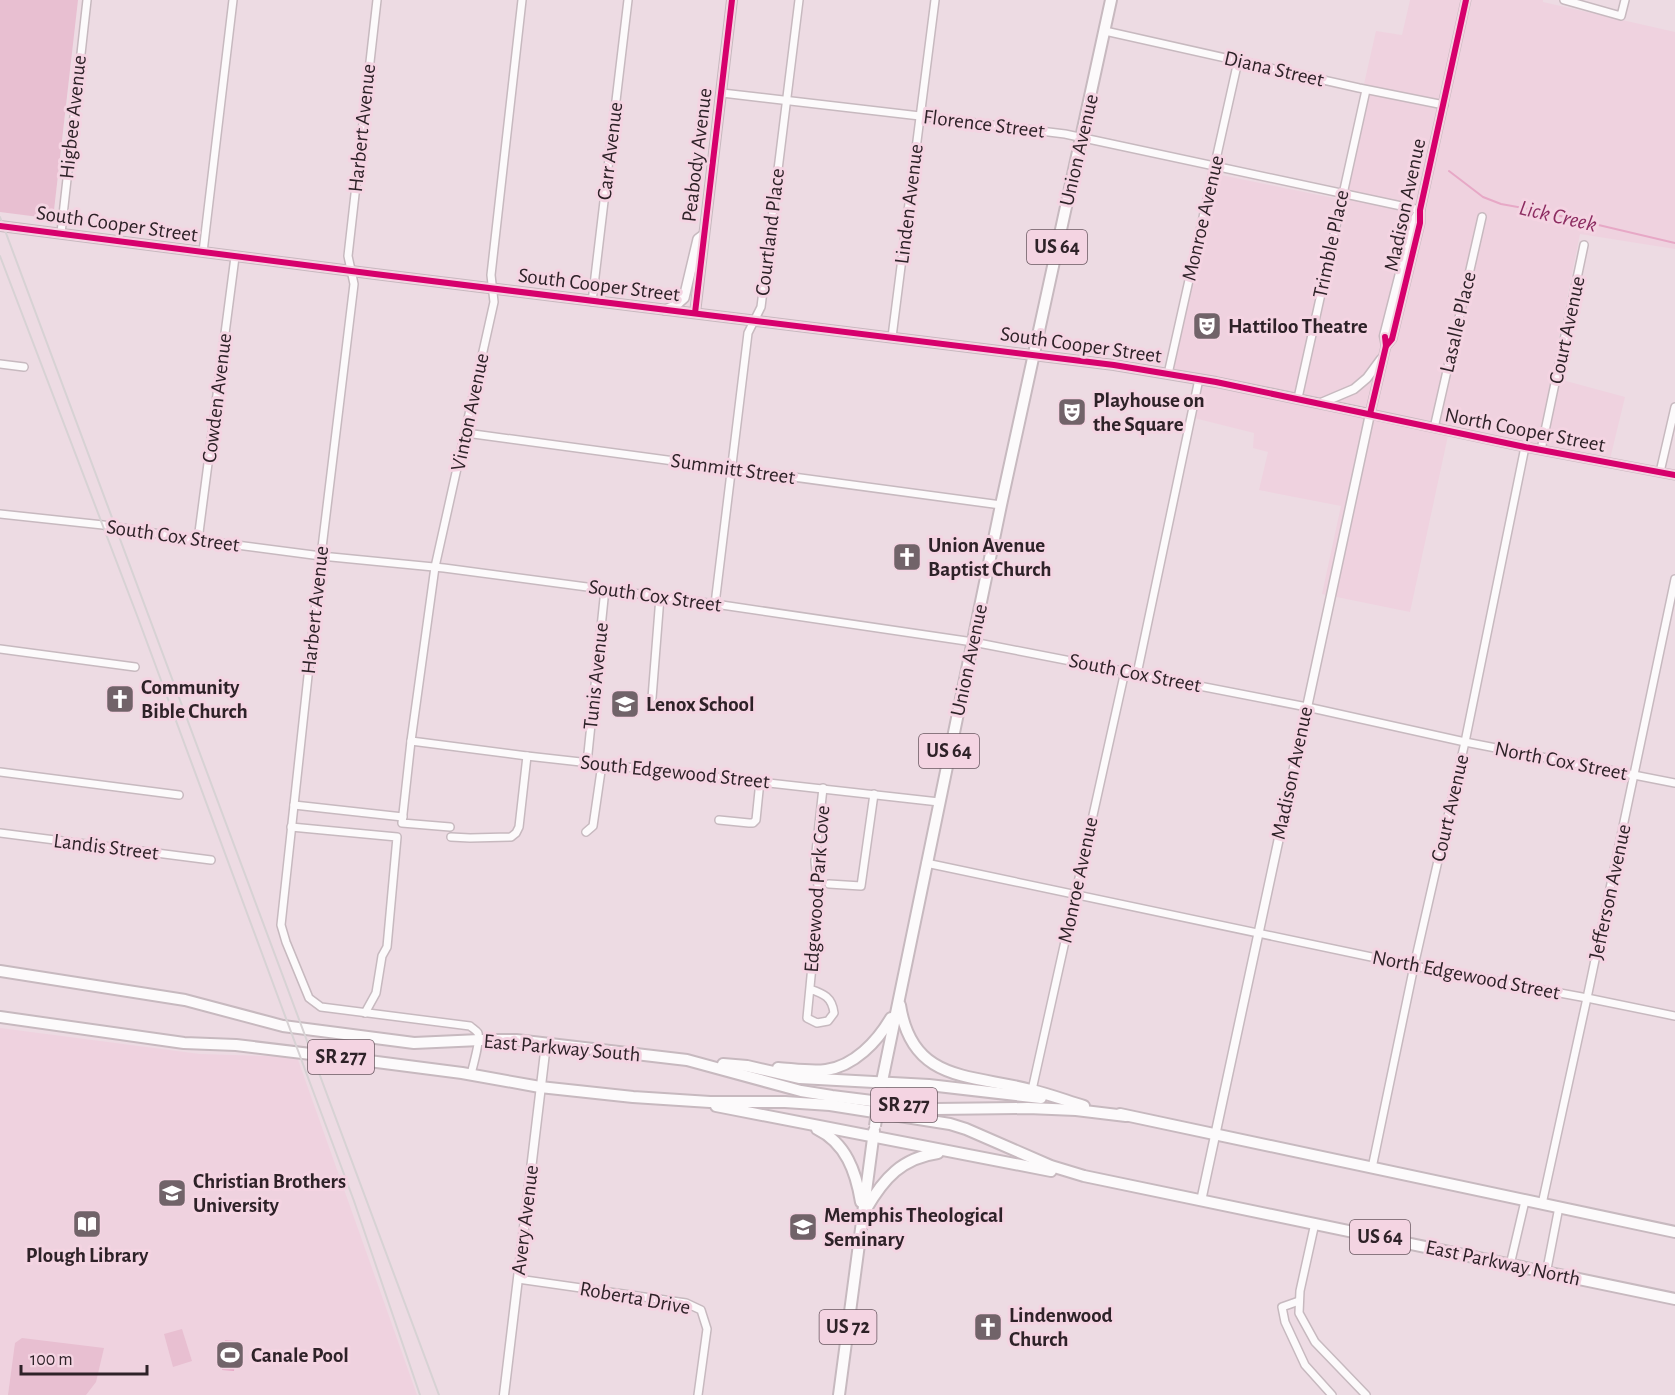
<svg xmlns="http://www.w3.org/2000/svg" width="1675" height="1395" font-family="'Alegreya Sans',sans-serif">
<rect width="100%" height="100%" fill="#eddbe3"/>
<g fill="#efd2df">
<path d="M 1410,0 L 1543,0 L 1543,2 L 1675,32 L 1675,249 L 1580,234 L 1551,377 L 1625,397 L 1609,463 L 1449,431 L 1410,612 L 1322,594 L 1341,506 L 1259,490 L 1268,452 L 1253,448 L 1254,433 L 1194,418 L 1203,378 L 1173,372 L 1216,174 L 1338,199 L 1376,31 L 1402,35 Z"/>
<path d="M 0,1028 L 200,1054 L 297,1057 L 417,1395 L 0,1395 Z"/>
</g>
<g fill="#e8bfd1">
<path d="M 0,0 L 78,0 L 54,210 L 47,218 L 0,212 Z"/>
<path d="M 182,1329 L 192,1361 L 173,1367 L 164,1334 Z"/>
<path d="M 22,1338 L 104,1348 L 96,1382 L 86,1395 L 8,1395 L 15,1343 Z"/>
</g>
<path fill="#e7a8c6" d="M 225,1340 L 237,1341 L 234,1371 L 222,1370 Z"/>
<g fill="none" stroke-linecap="round" stroke-linejoin="round">
<path stroke="#e7a8c6" stroke-width="2" d="M 1449,171 L 1483,197 L 1501,204 L 1535,210 L 1675,243"/>
<g stroke="#c7b9bf" stroke-width="10">
<g id="minor">
<path d="M 377,0 L 348,256 L 354,284 L 321,556 L 281,925 L 286,942 L 309,998 L 321,1007 L 470,1026 C 472,1028 476,1030 478,1033 C 481,1038 473,1066 471,1074"/>
<path d="M 1564,0 L 1621,16 L 1625,0"/>
<path d="M 1105,31 L 1359,88 L 1444,105"/>
<path d="M 722,93 L 920,116 L 1065,134 L 1420,210"/>
<path d="M 61,233 L 87,0"/>
<path d="M 203,252 L 233,0"/>
<path d="M 592,302 L 628,0"/>
<path d="M 892,337 L 935,0"/>
<path d="M 0,364 L 24,367"/>
<path d="M 1168,374 L 1238,61"/>
<path d="M 1298,398 L 1366,90"/>
<path d="M 1434,428 L 1482,217"/>
<path d="M 466,433 L 1001,505"/>
<path d="M 1541,450 L 1584,245"/>
<path d="M 1660,472 L 1675,407"/>
<path d="M 0,514 L 103,525 L 198,540 L 321,556 L 444,568 L 715,604 L 973,642 L 1307,707 L 1465,742 L 1675,783"/>
<path d="M 198,540 L 235,257"/>
<path d="M 715,604 L 748,333 L 761,307 L 799,0"/>
<path d="M 0,649 L 135,667"/>
<path d="M 1137,674 L 1199,379"/>
<path d="M 652,698 L 660,597"/>
<path d="M 411,741 L 527,756 L 939,802"/>
<path d="M 587,763 L 605,589"/>
<path d="M 0,772 L 179,795"/>
<path d="M 294,805 L 403,817"/>
<path d="M 719,820 L 749,823 L 753,823 L 756,820 L 760,781"/>
<path d="M 291,827 L 397,837 L 387,947 L 382,956 L 376,993 L 365,1013"/>
<path d="M 450,827 L 402,823 L 411,741 L 435,567 L 494,302 L 491,275 L 522,0"/>
<path d="M 586,832 L 593,826 L 602,764"/>
<path d="M 0,833 L 211,860"/>
<path d="M 451,837 L 470,838 L 511,837 L 516,833 L 519,827 L 527,756"/>
<path d="M 926,863 L 1414,966 L 1587,998 L 1675,1016"/>
<path d="M 829,884 L 861,886 L 874,794"/>
<path d="M 810,989 C 824,994 832,997 834,1013 L 828,1021 L 817,1023 L 807,1018 L 819,893 L 816,872 L 815,861 L 823,788"/>
<path d="M 1032,1090 L 1125,671"/>
<path d="M 1372,1168 L 1414,966 L 1465,742 L 1525,447"/>
<path d="M 1542,1204 L 1587,998 L 1675,579"/>
<path d="M 1315,1223 L 1300,1291 L 1299,1313 L 1315,1342 L 1366,1395"/>
<path d="M 1510,1265 L 1525,1201"/>
<path d="M 1546,1274 L 1559,1207"/>
<path d="M 518,1279 L 686,1303 L 701,1310 L 707,1329 L 698,1395"/>
<path d="M 1299,1301 L 1282,1307 L 1285,1322 L 1305,1365 L 1332,1395"/>
</g>
</g>
<g stroke="#c7b9bf" stroke-width="11">
<g id="tertiary">
<path d="M 1386,346 L 1392,339 L 1420,223 L 1420,210 L 1466,0"/>
<path d="M 1321,403 L 1354,389 L 1367,378 L 1381,359"/>
<path d="M 1370,414 L 1525,447 L 1675,475"/>
<path d="M 1201,1201 L 1370,414 L 1386,346 L 1384,336 L 1413,222 L 1420,210"/>
<path d="M 504,1395 L 546,1044"/>
</g>
</g>
<g stroke="#c7b9bf" stroke-width="12">
<g id="secondary">
<path d="M 0,226 L 375,274 L 1114,365 L 1216,382 L 1370,414"/>
<path d="M 665,310 L 675,306 L 684,298 L 698,239 L 702,236"/>
<path d="M 695,313 L 732,0"/>
</g>
</g>
<g stroke="#c7b9bf" stroke-width="14">
<g id="primary">
<path d="M 0,971 L 185,1000 L 283,1026 L 414,1043 L 480,1040 L 516,1040 L 687,1060 L 801,1091 L 832,1096 L 936,1109 L 1028,1108 L 1076,1110 L 1126,1116"/>
<path d="M 900,1005 C 912,1083 971,1074 1031,1090 C 1049,1094 1067,1101 1084,1106"/>
<path d="M 0,1017 L 184,1043 L 236,1045 L 369,1061 L 462,1073 L 540,1087 L 633,1097 L 710,1102 L 785,1102 L 830,1105 L 950,1124 L 966,1129 L 1051,1166 L 1084,1176 L 1675,1299"/>
<path d="M 723,1064 L 747,1066 L 800,1078 L 929,1085 L 1041,1098"/>
<path d="M 778,1068 C 793,1069 811,1072 826,1070 C 854,1066 877,1042 891,1018"/>
<path d="M 880,1091 L 1001,505 L 1111,0"/>
<path d="M 716,1106 L 1051,1171"/>
<path d="M 1120,1114 L 1675,1232"/>
<path d="M 817,1129 C 846,1143 856,1172 861,1202"/>
<path d="M 866,1209 C 884,1178 902,1158 938,1153"/>
<path d="M 839,1395 L 874,1131"/>
</g>
</g>
<use href="#minor" stroke="#fcfafb" stroke-width="7"/>
<use href="#tertiary" stroke="#fcfafb" stroke-width="8"/>
<use href="#secondary" stroke="#fcfafb" stroke-width="9"/>
<use href="#primary" stroke="#fcfafb" stroke-width="10"/>
<g stroke="#d7d2d4" stroke-width="2">
<path d="M 0,217 L 439,1395"/>
<path d="M 0,256 L 138,618 L 281,1005 L 354,1201 L 420,1395"/>
</g>
<g stroke="#c7b9bf" stroke-width="14" stroke-linecap="butt">
<path id="primary-bridge" d="M 875,1126 L 880,1091"/>
</g>
<use href="#primary-bridge" stroke="#fcfafb" stroke-width="10"/>
<g stroke="#f4d4e2" stroke-width="10">
<g id="cycleway">
<path d="M 0,226 L 375,274 L 1114,365 L 1216,382 L 1525,447 L 1675,475"/>
<path d="M 695,313 L 732,0"/>
<path d="M 1386,346 L 1392,339 L 1420,223 L 1420,210 L 1466,0"/>
<path d="M 1370,414 L 1386,346 L 1385,337"/>
</g>
</g>
<use href="#cycleway" stroke="#d6006c" stroke-width="6"/>
</g>
<defs>
<g id="theatre-square" transform="scale(1.5)"><rect x="-9" y="-9" width="18" height="18" rx="4" fill="#716369" stroke="#f4d4e2"/><path d="M-5-5.5Q0-4 5-5.5V0Q5 5 0 6Q-5 5-5 0ZM-3.3-2.5H-1v1.5H-3.3ZM1-2.5H3.3v1.5H1ZM-2.8 1Q0 5.5 2.8 1Z" fill="#fff"/></g>
<g id="church-square" transform="scale(1.5)"><rect x="-9" y="-9" width="18" height="18" rx="4" fill="#716369" stroke="#f4d4e2"/><path d="M-1.2-6h2.4v3.5h3.3v2.4h-3.3V6h-2.4V-.1h-3.3v-2.4h3.3Z" fill="#fff"/></g>
<g id="school-square" transform="scale(1.5)"><rect x="-9" y="-9" width="18" height="18" rx="4" fill="#716369" stroke="#f4d4e2"/><path d="M0-5L7-2L0 1L-7-2ZM-4 1L0 2.5L4 1V4Q0 6-4 4Z" fill="#fff"/></g>
<g id="university-square" transform="scale(1.5)"><rect x="-9" y="-9" width="18" height="18" rx="4" fill="#716369" stroke="#f4d4e2"/><path d="M0-5L7-2L0 1L-7-2ZM-4 1L0 2.5L4 1V4Q0 6-4 4Z" fill="#fff"/></g>
<g id="library-square" transform="scale(1.5)"><rect x="-9" y="-9" width="18" height="18" rx="4" fill="#716369" stroke="#f4d4e2"/><path d="M-6-4Q-3-5.5-.7-3.5V5Q-3 3-6 4ZM6-4Q3-5.5 .7-3.5V5Q3 3 6 4Z" fill="#fff"/></g>
<g id="stadium-square" transform="scale(1.5)"><rect x="-9" y="-9" width="18" height="18" rx="4" fill="#716369" stroke="#f4d4e2"/><path d="M0-5a6.5 5 0 1 0 0 10a6.5 5 0 1 0 0-10ZM-3.5-1.8h7v3.6h-7Z" fill="#fff"/></g>
</defs>
<g fill-rule="evenodd">
<use href="#theatre-square" x="1207" y="326"/>
<use href="#theatre-square" x="1072" y="412"/>
<use href="#church-square" x="907" y="557"/>
<use href="#church-square" x="120" y="699"/>
<use href="#school-square" x="625" y="704"/>
<use href="#university-square" x="172" y="1193"/>
<use href="#library-square" x="87" y="1224"/>
<use href="#university-square" x="803" y="1227"/>
<use href="#church-square" x="988" y="1327"/>
<use href="#stadium-square" x="230" y="1355"/>
</g>
<g text-anchor="middle" dominant-baseline="central" stroke-width="6" stroke-linejoin="round" paint-order="stroke">
<g fill="#f4d4e2" stroke="#695760" stroke-width="1.5">
<rect x="1027" y="230" width="60" height="34" rx="4.5"/>
<rect x="919" y="734" width="60" height="34" rx="4.5"/>
<rect x="308" y="1040" width="66" height="34" rx="4.5"/>
<rect x="871" y="1088" width="66" height="34" rx="4.5"/>
<rect x="1350" y="1220" width="60" height="34" rx="4.5"/>
<rect x="819.5" y="1310" width="57" height="34" rx="4.5"/>
</g>
<g font-size="20" font-weight="bold" fill="#2e2228">
<text x="1057" y="247">US 64</text>
<text x="949" y="751">US 64</text>
<text x="341" y="1057">SR 277</text>
<text x="904" y="1105">SR 277</text>
<text x="1380" y="1237">US 64</text>
<text x="848" y="1327">US 72</text>
</g>
<g font-size="21" fill="#2e2228" stroke="#f4d4e2">
<text transform="translate(1274 69) rotate(13)">Diana Street</text>
<text transform="translate(73 117) rotate(-84)">Higbee Avenue</text>
<text transform="translate(984 124) rotate(7)">Florence Street</text>
<text transform="translate(362 128) rotate(-84)">Harbert Avenue</text>
<text transform="translate(1079 150) rotate(-77)">Union Avenue</text>
<text transform="translate(610 151) rotate(-83)">Carr Avenue</text>
<text transform="translate(697 155) rotate(-83)">Peabody Avenue</text>
<text transform="translate(909 204) rotate(-83)">Linden Avenue</text>
<text transform="translate(1405 205) rotate(-78)">Madison Avenue</text>
<text transform="translate(1203 218) rotate(-77)">Monroe Avenue</text>
<text transform="translate(117 224) rotate(8)">South Cooper Street</text>
<text transform="translate(770 232) rotate(-83)">Courtland Place</text>
<text transform="translate(1331 244) rotate(-78)">Trimble Place</text>
<text transform="translate(599 285) rotate(7)">South Cooper Street</text>
<text transform="translate(1458 322) rotate(-77)">Lasalle Place</text>
<text transform="translate(1567 330) rotate(-78)">Court Avenue</text>
<text transform="translate(1081 345) rotate(8)">South Cooper Street</text>
<text transform="translate(217 398) rotate(-83)">Cowden Avenue</text>
<text transform="translate(470 412) rotate(-78)">Vinton Avenue</text>
<text transform="translate(1525 430) rotate(11)">North Cooper Street</text>
<text transform="translate(733 469) rotate(8)">Summitt Street</text>
<text transform="translate(173 536) rotate(8)">South Cox Street</text>
<text transform="translate(655 596) rotate(8)">South Cox Street</text>
<text transform="translate(315 610) rotate(-84)">Harbert Avenue</text>
<text transform="translate(969 660) rotate(-78)">Union Avenue</text>
<text transform="translate(1135 673) rotate(11)">South Cox Street</text>
<text transform="translate(596 676) rotate(-84)">Tunis Avenue</text>
<text transform="translate(1561 761) rotate(11)">North Cox Street</text>
<text transform="translate(675 772) rotate(6)">South Edgewood Street</text>
<text transform="translate(1292 773) rotate(-78)">Madison Avenue</text>
<text transform="translate(1450 808) rotate(-77)">Court Avenue</text>
<text transform="translate(106 847) rotate(7)">Landis Street</text>
<text transform="translate(1078 880) rotate(-78)">Monroe Avenue</text>
<text transform="translate(817 889) rotate(-86)">Edgewood Park Cove</text>
<text transform="translate(1610 892) rotate(-78)">Jefferson Avenue</text>
<text transform="translate(1466 975) rotate(11)">North Edgewood Street</text>
<text transform="translate(562 1048) rotate(5)">East Parkway South</text>
<text transform="translate(525 1220) rotate(-83)">Avery Avenue</text>
<text transform="translate(1503 1263) rotate(12)">East Parkway North</text>
<text transform="translate(635 1298) rotate(10)">Roberta Drive</text>
</g>
<g font-size="21" font-weight="bold" fill="#2e2228" stroke="#f4d4e2" text-anchor="start">
<text x="1228" y="326">Hattiloo Theatre</text>
<text x="1093" y="400">Playhouse on<tspan x="1093" dy="24">the Square</tspan></text>
<text x="928" y="545">Union Avenue<tspan x="928" dy="24">Baptist Church</tspan></text>
<text x="141" y="687">Community<tspan x="141" dy="24">Bible Church</tspan></text>
<text x="646" y="704">Lenox School</text>
<text x="193" y="1181">Christian Brothers<tspan x="193" dy="24">University</tspan></text>
<text x="824" y="1215">Memphis Theological<tspan x="824" dy="24">Seminary</tspan></text>
<text x="87" y="1255" text-anchor="middle">Plough Library</text>
<text x="1009" y="1315">Lindenwood<tspan x="1009" dy="24">Church</tspan></text>
<text x="251" y="1355">Canale Pool</text>
</g>
<g font-size="22" font-style="italic" fill="#8c2c61" stroke="#f4d4e2">
<text transform="translate(1558 216) rotate(13)">Lick Creek</text>
</g>
</g>
<path d="M21 1365v9h126v-9" fill="none" stroke="#2e2228" stroke-width="3"/>
<text x="30" y="1365" font-size="18" fill="#2e2228" stroke="#f4d4e2" stroke-width="4.5" paint-order="stroke">100 m</text>
</svg>
